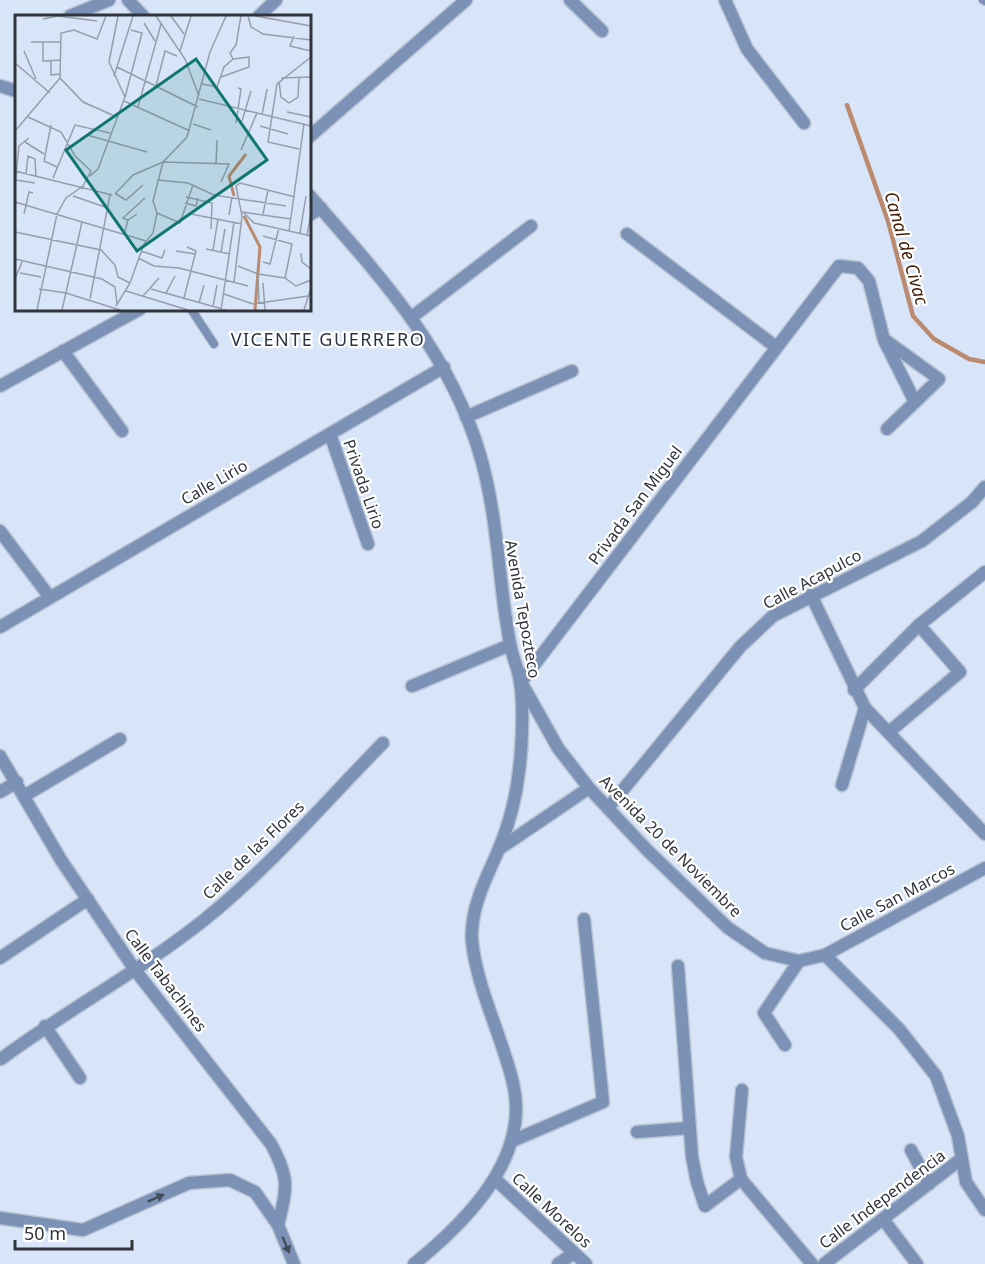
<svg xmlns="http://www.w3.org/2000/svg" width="985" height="1264" font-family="'Noto Sans',sans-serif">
<rect width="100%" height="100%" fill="#d8e4f8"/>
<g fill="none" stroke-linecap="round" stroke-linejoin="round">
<path stroke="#bb896d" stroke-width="4.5" d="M 847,105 L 888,221 L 913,316 L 934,339 L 969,359 L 985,362"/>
<g stroke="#b6c1d2" stroke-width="10">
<g id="service">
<path d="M 983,0 L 985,1"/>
<path d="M 191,309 L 214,344"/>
</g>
</g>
<g stroke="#b6c1d2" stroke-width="15">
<g id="minor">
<path d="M 128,0 L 143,16"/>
<path d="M 570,0 L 602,31"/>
<path d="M 725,0 L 747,49 L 804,123"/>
<path d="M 70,16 L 109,0"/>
<path d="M 259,16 L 276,0"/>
<path d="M 0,86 L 16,91"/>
<path d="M 309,137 L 466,0"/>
<path d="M 309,195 C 378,274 450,351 480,455 C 495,505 498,561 505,613 C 507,624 508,636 511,648 C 513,659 519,670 520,682 C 524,704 522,748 519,771 C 516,798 509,825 498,851 C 486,879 470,908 472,941 C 477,989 502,1036 513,1083 C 531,1157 467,1221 414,1264"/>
<path d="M 309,215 L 321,208"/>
<path d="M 627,234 L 776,347"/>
<path d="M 412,317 L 531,226"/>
<path d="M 885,340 L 939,379 L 887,429"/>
<path d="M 63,351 L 122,431"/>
<path d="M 0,386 L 140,309"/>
<path d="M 915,402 L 884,340 L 869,281 L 858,268 L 839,266 L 521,682 L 558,748 L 589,788 L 648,851 L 728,928 L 765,953 L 799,961 L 825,955 L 985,868"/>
<path d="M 466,417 L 572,371"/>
<path d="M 330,434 L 368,544"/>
<path d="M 0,531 L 49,596"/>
<path d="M 811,595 L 865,708 L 985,834"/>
<path d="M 0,627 L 444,367"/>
<path d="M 412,686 L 510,645"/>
<path d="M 854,690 L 919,625 L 985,572"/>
<path d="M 889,732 L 960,672 L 919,625"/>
<path d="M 0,756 L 61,860 L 135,970 L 271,1144 C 290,1179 287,1187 278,1225"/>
<path d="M 842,785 L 865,708"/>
<path d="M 0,792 L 17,782"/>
<path d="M 24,796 L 120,739"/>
<path d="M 608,808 L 740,647 L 773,616 L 922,541 L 972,502 L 985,487"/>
<path d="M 499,849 L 589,788"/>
<path d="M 825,955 L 899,1029 L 936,1076 L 958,1136 L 966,1182 L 985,1210"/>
<path d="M 0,958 L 88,899"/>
<path d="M 678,966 L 692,1157 L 697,1182 L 705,1206 L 741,1179"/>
<path d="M 45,1026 L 80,1078"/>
<path d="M 785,1045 L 764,1013 L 799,961"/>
<path d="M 1,1059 C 67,1010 140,971 204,920 C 269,868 325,802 383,743"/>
<path d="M 742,1090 L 736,1157 L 741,1179 L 812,1264"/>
<path d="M 637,1132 L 689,1128"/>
<path d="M 512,1141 L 603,1102 L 584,919"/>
<path d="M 911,1150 L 929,1184"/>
<path d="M 496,1180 L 586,1264"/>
<path d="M 0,1218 L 83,1230 L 189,1183 L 230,1180 L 255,1192 L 278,1225 L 294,1264"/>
<path d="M 883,1219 L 917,1264"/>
<path d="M 558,1264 L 574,1253"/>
<path d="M 824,1264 L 961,1159"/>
</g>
</g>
<use href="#service" stroke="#7b91b5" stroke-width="8"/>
<use href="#minor" stroke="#7b91b5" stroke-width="12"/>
</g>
<defs><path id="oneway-solid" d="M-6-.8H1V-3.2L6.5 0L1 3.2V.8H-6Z" transform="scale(1.5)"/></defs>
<g fill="#434c5a">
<use href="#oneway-solid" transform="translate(156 1198) rotate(-24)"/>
<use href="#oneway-solid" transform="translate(286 1245) rotate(67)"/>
</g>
<g text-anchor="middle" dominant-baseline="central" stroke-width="4.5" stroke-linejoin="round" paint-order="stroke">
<g font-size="16" fill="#30353c" stroke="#fff">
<text transform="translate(214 482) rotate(-30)">Calle Lirio</text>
<text transform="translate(364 484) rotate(71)">Privada Lirio</text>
<text transform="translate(635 505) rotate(-53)">Privada San Miguel</text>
<text transform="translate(812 579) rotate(-28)">Calle Acapulco</text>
<text transform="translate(523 609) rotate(80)">Avenida Tepozteco</text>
<text transform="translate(671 846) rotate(45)">Avenida 20 de Noviembre</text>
<text transform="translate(253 850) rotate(-44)">Calle de las Flores</text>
<text transform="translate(897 897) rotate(-28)">Calle San Marcos</text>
<text transform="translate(166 980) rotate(53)">Calle Tabachines</text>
<text transform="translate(882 1199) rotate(-37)">Calle Independencia</text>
<text transform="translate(552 1210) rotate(43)">Calle Morelos</text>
</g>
<g font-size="18" font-style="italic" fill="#44210c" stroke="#fff">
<text transform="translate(907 248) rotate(74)">Canal de Civac</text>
</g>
<g font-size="18" letter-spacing="1.5" fill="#2b3443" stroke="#fff">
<text x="328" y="339">VICENTE GUERRERO</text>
</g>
</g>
<g transform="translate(15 15)">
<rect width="296" height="296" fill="#d8e4f8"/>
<path fill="none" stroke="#bb896d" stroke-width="3" d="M 219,181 L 214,161 L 231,139M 229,201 L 245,232 L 240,295"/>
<path fill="none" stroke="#959ead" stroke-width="1.5" d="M 103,1 L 94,47 L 110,82M 141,1 L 170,44 L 184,81M 156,1 L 169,19M 233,1 L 236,12 L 248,19 L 296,25M 241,1 L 296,11M 28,4 L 43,1 L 82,6M 129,8 L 140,26M 279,21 L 275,31 L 296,36M 16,27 L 45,27M 28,27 L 28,46 L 46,45M 9,36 L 21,64M 165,36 L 176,1M 218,44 L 215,38 L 221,30 L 226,1M 36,45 L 36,60 L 45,59M 0,48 L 35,78M 102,52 L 183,92M 99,61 L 118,1M 206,62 L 234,52 L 234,42 L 218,44M 45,63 L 46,18 L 59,15 L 82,24 L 91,1M 45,63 L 68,87 L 102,102M 266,63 L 296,62M 264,66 L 266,82 L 274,88M 187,69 L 202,72 L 209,52 L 218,44M 141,71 L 150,36 L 162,41M 184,84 L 296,111M 109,86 L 175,116M 274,88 L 283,82 L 284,62M 123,92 L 146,9M 272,97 L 296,102M 247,100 L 252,74M 13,102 L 46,117 L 60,141 L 76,156 L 68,171 L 51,183 L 42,199 L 22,295M 227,106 L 236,76M 221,108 L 226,74 L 223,73M 178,109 L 196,115M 36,110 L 29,146 L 42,152M 245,111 L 273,119M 0,116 L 45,63M 72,120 L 132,137M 10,127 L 29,139M 284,134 L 253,127 L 262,69 L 296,42M 226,135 L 242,98M 201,149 L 202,125M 0,156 L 97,180M 11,159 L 13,141 L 20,144 L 21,162M 75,161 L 83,154 L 110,82 L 127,18 L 116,15M 38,163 L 60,110 L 95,118M 1,165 L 20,168M 142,165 L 173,168 L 199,180 L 271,191M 0,170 L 4,131 L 14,123M 100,179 L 118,160 L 148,147 L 172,122 L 195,37 L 211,1M 101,179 L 111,185 L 128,170M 58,181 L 93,193M 171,182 L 197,188 L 196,214M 0,187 L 131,226M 170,188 L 181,191 L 183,183M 227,197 L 276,204M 228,197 L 239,208 L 296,221M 142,198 L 165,208 L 178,170M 9,199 L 14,177 L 18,178M 176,199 L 227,209M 248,199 L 253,175M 214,200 L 217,182M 113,205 L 108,203 L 130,183M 274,216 L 289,109M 0,217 L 86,235 L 100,250 L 103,262 L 115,268M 285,218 L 291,181M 109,220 L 113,205 L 122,199M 248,221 L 277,229 L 270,263M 292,221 L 296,198M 191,234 L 215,239M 198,235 L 203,204M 126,236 L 147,243 L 150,235M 161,236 L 180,239M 206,237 L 210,214M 286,238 L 287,247 L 296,254M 123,243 L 139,251 L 164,253 L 233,271M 0,244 L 87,264 L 100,272 L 102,289M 248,247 L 255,249 L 264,213M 223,251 L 243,259 L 270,263 L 281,271 L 296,265M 5,258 L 26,262M 243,259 L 244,289M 0,264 L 7,247M 219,267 L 227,201 L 221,171 L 225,168 L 280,182M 248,268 L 250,295M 24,274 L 51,278 L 105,295M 136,274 L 211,295M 111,276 L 173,295M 151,278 L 160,261M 209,279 L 238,289 L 293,281M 128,281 L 144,263M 169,283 L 181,236 L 172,232M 75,284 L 95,180M 184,288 L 189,270M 101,291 L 115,268 L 129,229 L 138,218 L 142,198 L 138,186 L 148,147 L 214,149 L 206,167M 198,292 L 202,270M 47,295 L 67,207M 206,295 L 219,207M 289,295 L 296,273"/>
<path fill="#0f766e" fill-opacity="0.15" stroke="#0f766e" stroke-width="3" d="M 181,44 L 252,145 L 122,236 L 51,135 Z"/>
<rect width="296" height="296" fill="none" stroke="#30353c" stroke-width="3"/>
</g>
<path d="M15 1240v9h117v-9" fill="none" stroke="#30353c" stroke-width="3"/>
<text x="24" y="1240" font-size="18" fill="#30353c" stroke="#ffffff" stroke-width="4.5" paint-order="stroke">50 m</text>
</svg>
